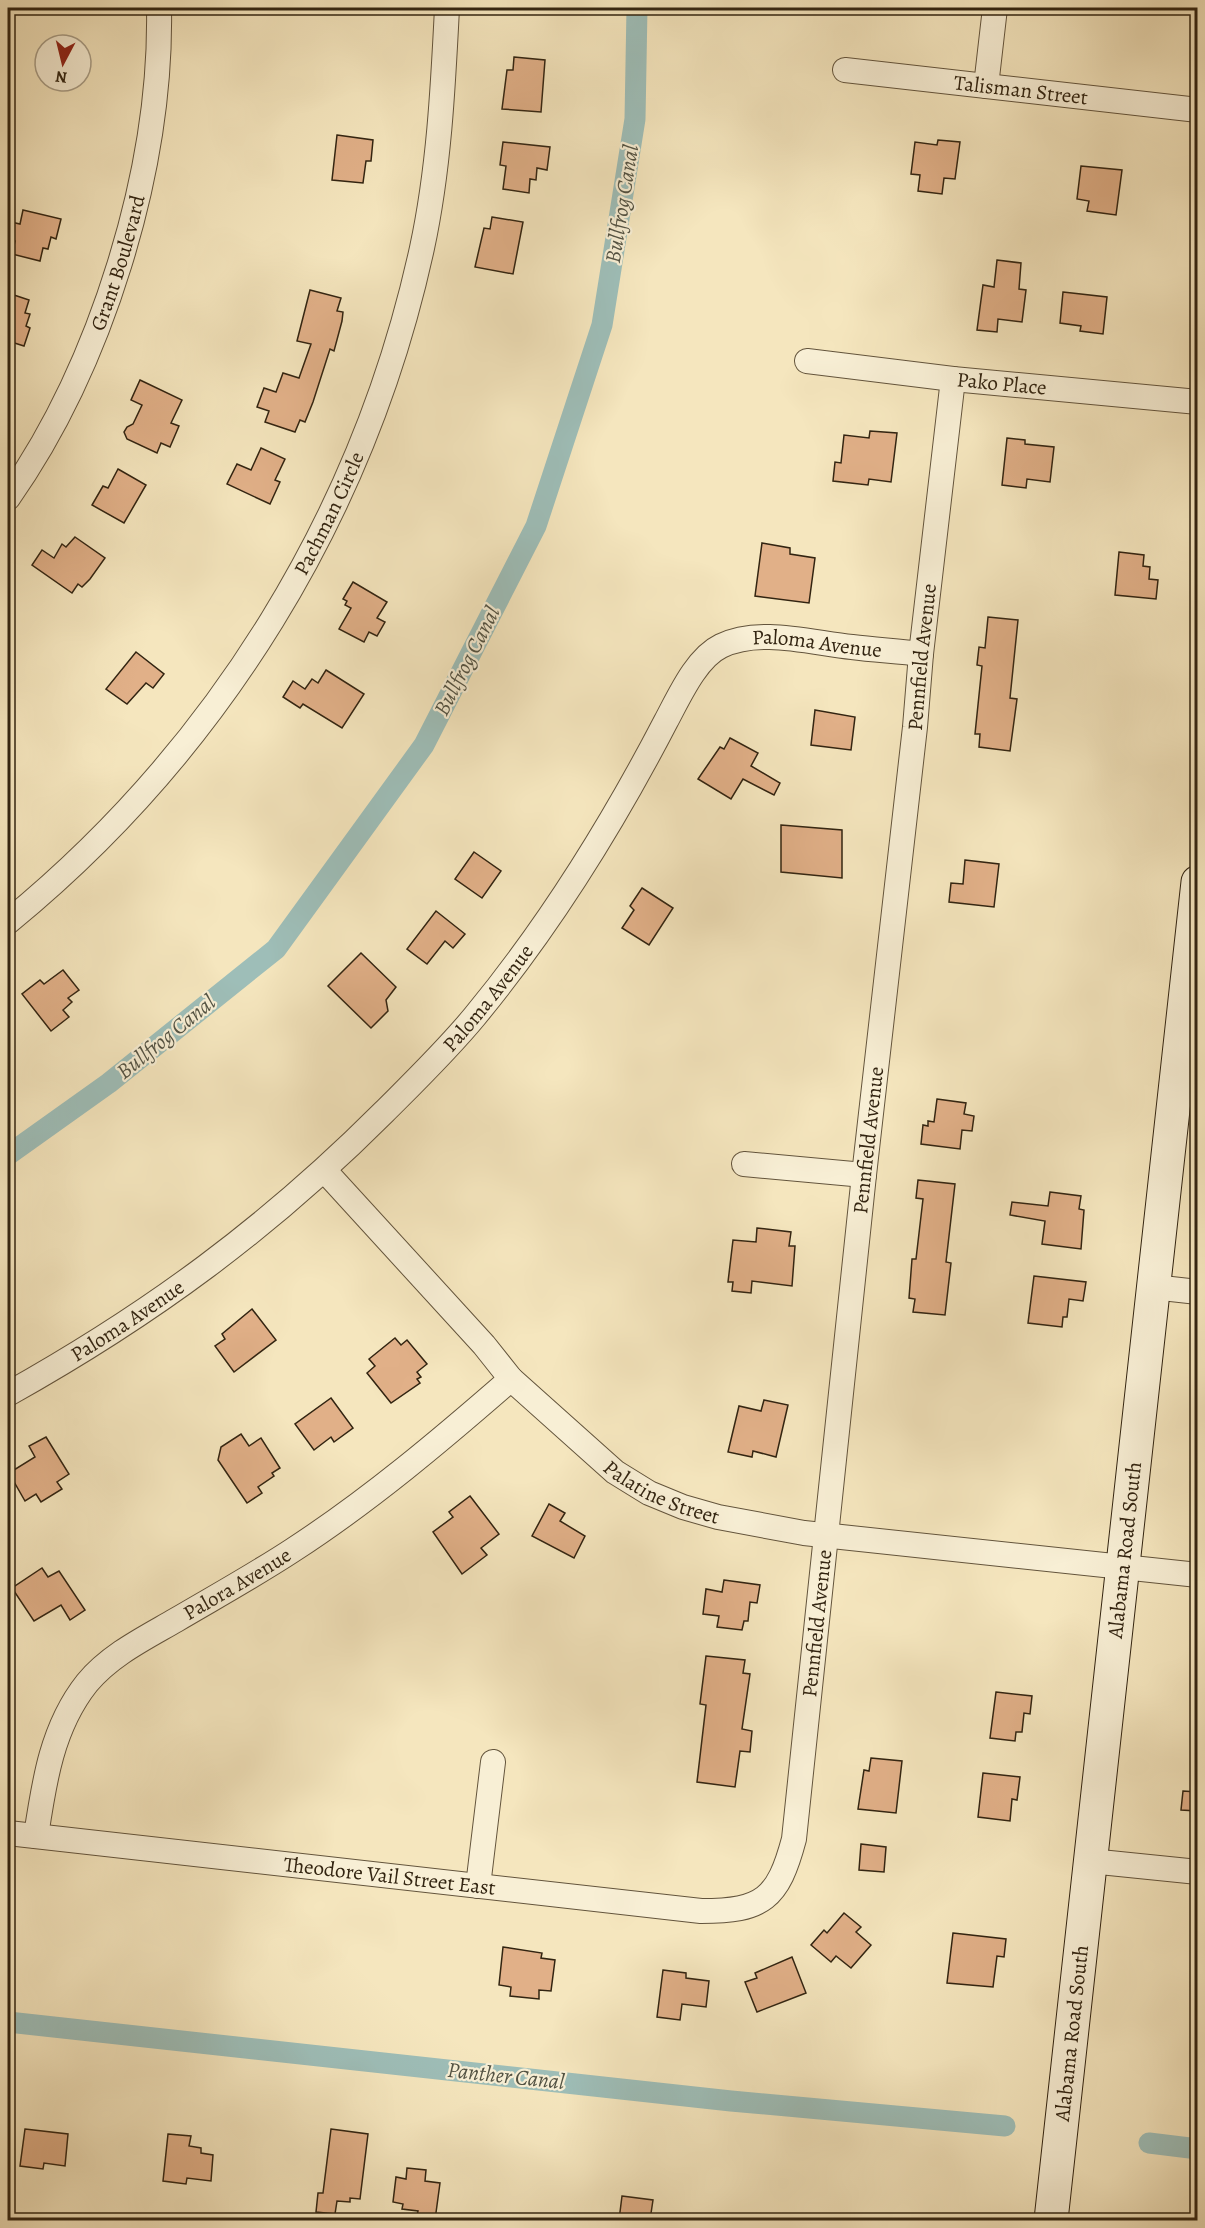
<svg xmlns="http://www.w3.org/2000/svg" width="1205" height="2228" font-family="Alegreya,serif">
<rect width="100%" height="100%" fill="#f5e6be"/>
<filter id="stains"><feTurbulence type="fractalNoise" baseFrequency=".00333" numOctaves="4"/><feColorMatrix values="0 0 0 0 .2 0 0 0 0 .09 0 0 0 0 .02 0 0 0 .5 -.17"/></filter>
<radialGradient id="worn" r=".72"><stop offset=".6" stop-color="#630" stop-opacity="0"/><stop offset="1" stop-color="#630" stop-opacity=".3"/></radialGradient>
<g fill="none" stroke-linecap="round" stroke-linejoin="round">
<g stroke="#9ebeb8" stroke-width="21">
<path d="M 8,1155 L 109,1083 L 276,949 L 424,745 L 536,526 L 602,325 L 635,119 L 637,8"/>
<path d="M 8,2022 L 731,2101 L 1005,2126"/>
<path d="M 1149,2143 L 1198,2149"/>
</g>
</g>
<g fill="#e1b088" stroke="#322411" stroke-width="1.5">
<path d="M 514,57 L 545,60 L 541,112 L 502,109 L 507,70 L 513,70 Z"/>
<path d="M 337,135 L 373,140 L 371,161 L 366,161 L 363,183 L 332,180 Z"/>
<path d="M 938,140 L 960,142 L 955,179 L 944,178 L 942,194 L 918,191 L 920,175 L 911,174 L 915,142 L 937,145 Z"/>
<path d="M 503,142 L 550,147 L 547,170 L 537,168 L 536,180 L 530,179 L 529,193 L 503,189 L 506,166 L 500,165 Z"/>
<path d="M 1081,166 L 1122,170 L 1116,215 L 1087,211 L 1089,201 L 1077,199 Z"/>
<path d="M 23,210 L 61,219 L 56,239 L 51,237 L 48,249 L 43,248 L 40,261 L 12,254 L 15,241 L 8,239 L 11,222 L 20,224 Z"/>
<path d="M 492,217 L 523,222 L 513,274 L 475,267 L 484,228 L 490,229 Z"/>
<path d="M 997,260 L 1021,263 L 1019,289 L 1026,290 L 1022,322 L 998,319 L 997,332 L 977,330 L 983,285 L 994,287 Z"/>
<path d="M 310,290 L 341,298 L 337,311 L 343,312 L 342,321 L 334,351 L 330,349 L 313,402 L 305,422 L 300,420 L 295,432 L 265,422 L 269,411 L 257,407 L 264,388 L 276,392 L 283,373 L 299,378 L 311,344 L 297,341 Z"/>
<path d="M 1063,292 L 1107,297 L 1103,334 L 1080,331 L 1081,326 L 1060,323 Z"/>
<path d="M 8,293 L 29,300 L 25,313 L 30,314 L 26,326 L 30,328 L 24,346 L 8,341 Z"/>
<path d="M 140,380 L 182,400 L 171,423 L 179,426 L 170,447 L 161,443 L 157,453 L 127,439 L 124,432 L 127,427 L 133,424 L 142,405 L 131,400 Z"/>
<path d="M 870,431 L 897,433 L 891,482 L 869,479 L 868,485 L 833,481 L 835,462 L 841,463 L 844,435 L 869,438 Z"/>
<path d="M 1007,438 L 1025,440 L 1025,444 L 1054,447 L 1050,482 L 1027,479 L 1026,488 L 1002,485 Z"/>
<path d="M 261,448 L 285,459 L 275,480 L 280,482 L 270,504 L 227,484 L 237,464 L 251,470 Z"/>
<path d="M 118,469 L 146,485 L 124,523 L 92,505 L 103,486 L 108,488 Z"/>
<path d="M 75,537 L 105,558 L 90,579 L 82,587 L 78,584 L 72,593 L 32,565 L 42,550 L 54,558 L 62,544 L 66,547 Z"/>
<path d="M 762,543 L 790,548 L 790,554 L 815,558 L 809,603 L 755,596 Z"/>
<path d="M 1119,552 L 1144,555 L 1143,566 L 1150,567 L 1149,579 L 1158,580 L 1156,599 L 1115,595 Z"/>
<path d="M 353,582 L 387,602 L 377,618 L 385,622 L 377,636 L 369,632 L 364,642 L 339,629 L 351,608 L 345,605 L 347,601 L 343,599 Z"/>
<path d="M 988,617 L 1018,620 L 1010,698 L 1017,699 L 1010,751 L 979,747 L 980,734 L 975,734 L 982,666 L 977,665 L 979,647 L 985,648 Z"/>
<path d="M 136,652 L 164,674 L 153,688 L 146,683 L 127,704 L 106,689 Z"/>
<path d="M 326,670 L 364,694 L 342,728 L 303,704 L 300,708 L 283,697 L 293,681 L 305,689 L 312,679 L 318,683 Z"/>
<path d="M 815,710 L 855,717 L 851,750 L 811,745 Z"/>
<path d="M 730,738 L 758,753 L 751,766 L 780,783 L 774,795 L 743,779 L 731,799 L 698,779 L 720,747 L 724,749 Z"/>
<path d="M 781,825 L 842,830 L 842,878 L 781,872 Z"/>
<path d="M 474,852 L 501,871 L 482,898 L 455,879 Z"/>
<path d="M 965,860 L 999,864 L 994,907 L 949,902 L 951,883 L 963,884 Z"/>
<path d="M 642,888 L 673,908 L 649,945 L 622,928 L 634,910 L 630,906 Z"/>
<path d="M 436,911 L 465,934 L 453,948 L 445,941 L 427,964 L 407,949 Z"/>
<path d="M 361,953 L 396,987 L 386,1000 L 388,1011 L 371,1028 L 328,986 Z"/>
<path d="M 63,970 L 79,990 L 68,998 L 72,1002 L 63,1010 L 69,1017 L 51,1031 L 22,994 L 40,980 L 44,984 Z"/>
<path d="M 937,1099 L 966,1103 L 964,1114 L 974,1116 L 972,1131 L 962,1130 L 960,1149 L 921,1144 L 923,1125 L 928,1126 L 928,1121 L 934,1122 Z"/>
<path d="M 918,1180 L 955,1184 L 946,1262 L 951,1263 L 945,1315 L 913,1312 L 915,1299 L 909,1298 L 912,1259 L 916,1259 L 923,1199 L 916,1198 Z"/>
<path d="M 1050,1192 L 1081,1196 L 1079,1209 L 1084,1210 L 1081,1249 L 1042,1244 L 1045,1221 L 1010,1215 L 1012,1202 L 1048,1206 Z"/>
<path d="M 757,1228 L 791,1232 L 789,1246 L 795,1246 L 792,1286 L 752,1281 L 751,1293 L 732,1291 L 733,1282 L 728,1282 L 733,1240 L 756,1242 Z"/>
<path d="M 1034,1276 L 1086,1282 L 1083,1301 L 1069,1299 L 1067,1317 L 1063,1317 L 1062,1327 L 1028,1323 Z"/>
<path d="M 252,1309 L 276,1340 L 234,1372 L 215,1346 L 225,1339 L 222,1334 Z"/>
<path d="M 395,1338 L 401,1345 L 407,1340 L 427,1364 L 417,1372 L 421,1377 L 417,1379 L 420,1383 L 391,1403 L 367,1373 L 375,1366 L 369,1359 Z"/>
<path d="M 331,1398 L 353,1428 L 334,1442 L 331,1437 L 314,1450 L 295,1424 Z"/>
<path d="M 764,1400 L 788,1405 L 776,1457 L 753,1451 L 752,1457 L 728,1452 L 739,1406 L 761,1411 Z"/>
<path d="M 241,1434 L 249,1446 L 261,1438 L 280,1468 L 272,1473 L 274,1476 L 258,1487 L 262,1493 L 247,1503 L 218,1460 L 221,1447 Z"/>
<path d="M 46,1437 L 69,1474 L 57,1482 L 62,1489 L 41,1502 L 36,1494 L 25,1501 L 9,1473 L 35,1457 L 29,1446 Z"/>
<path d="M 470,1496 L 499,1534 L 481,1548 L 487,1555 L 462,1574 L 433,1532 L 453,1517 L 449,1512 Z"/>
<path d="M 549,1504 L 565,1513 L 560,1521 L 585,1536 L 574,1558 L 532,1536 Z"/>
<path d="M 42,1568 L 48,1577 L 59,1571 L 85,1610 L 70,1620 L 61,1605 L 34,1621 L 12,1588 Z"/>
<path d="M 724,1580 L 760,1585 L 757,1603 L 750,1602 L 748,1621 L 744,1621 L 742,1630 L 717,1627 L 719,1616 L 703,1614 L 706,1589 L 722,1592 Z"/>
<path d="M 706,1656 L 745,1660 L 743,1673 L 750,1674 L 742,1729 L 752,1731 L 750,1752 L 740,1751 L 735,1787 L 697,1782 L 706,1705 L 700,1704 Z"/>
<path d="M 996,1692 L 1032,1696 L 1030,1714 L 1024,1713 L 1022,1732 L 1016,1732 L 1015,1741 L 990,1738 Z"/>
<path d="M 871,1758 L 902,1761 L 896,1813 L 858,1809 L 864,1770 L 869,1771 Z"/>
<path d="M 983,1773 L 1020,1777 L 1017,1800 L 1012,1799 L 1010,1821 L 978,1817 Z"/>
<path d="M 1183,1791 L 1197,1792 L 1197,1811 L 1181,1810 Z"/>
<path d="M 861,1844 L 886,1847 L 884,1872 L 859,1870 Z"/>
<path d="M 844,1913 L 861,1927 L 856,1932 L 871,1945 L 851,1968 L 836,1956 L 831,1962 L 811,1945 L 824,1930 L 827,1933 Z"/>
<path d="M 953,1933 L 1006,1939 L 1004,1957 L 997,1956 L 993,1987 L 947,1983 Z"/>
<path d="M 503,1947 L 542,1953 L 541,1958 L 555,1960 L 551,1991 L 539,1990 L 539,1999 L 510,1996 L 511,1987 L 499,1985 Z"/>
<path d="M 792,1957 L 806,1993 L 757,2012 L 745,1982 L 757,1978 L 755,1973 Z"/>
<path d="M 663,1970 L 686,1973 L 686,1978 L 709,1981 L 706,2007 L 682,2004 L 680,2020 L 657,2017 Z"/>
<path d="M 25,2129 L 68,2134 L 65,2166 L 44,2163 L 43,2169 L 20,2166 Z"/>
<path d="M 331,2129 L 368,2134 L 360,2199 L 350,2198 L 350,2202 L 337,2201 L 335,2214 L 316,2212 L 318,2193 L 323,2193 Z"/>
<path d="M 168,2134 L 191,2136 L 189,2146 L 201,2148 L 201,2153 L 213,2155 L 211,2181 L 187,2178 L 186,2184 L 163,2181 Z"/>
<path d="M 407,2168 L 426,2170 L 425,2181 L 440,2183 L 435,2220 L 416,2220 L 418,2211 L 402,2209 L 403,2204 L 393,2202 L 396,2177 L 406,2179 Z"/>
<path d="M 622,2196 L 653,2200 L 650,2220 L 619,2220 Z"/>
</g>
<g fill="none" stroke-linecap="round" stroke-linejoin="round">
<g stroke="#63543c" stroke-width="26">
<g id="street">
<path id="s1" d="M 845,70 L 1198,110"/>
<path d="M 986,86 L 995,8"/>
<path id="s2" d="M 807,361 L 953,379 L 1198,402"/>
<path id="s3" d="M 8,498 C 101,366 162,170 159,8"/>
<path id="s4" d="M 8,922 C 218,750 364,514 422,248 C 439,169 443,88 447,8"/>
<path d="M 744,1164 L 864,1175"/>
<path id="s5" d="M 325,1171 L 484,1345 L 511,1379 L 615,1472 L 649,1493 L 683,1507 L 718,1517 L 804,1533 L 1198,1575"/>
<path d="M 1153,1287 L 1198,1292"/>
<path id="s6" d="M 8,1394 C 151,1314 268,1228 384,1112 C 415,1081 447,1050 475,1016 C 550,925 612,825 666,721 C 679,697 696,658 721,646 C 759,627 812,643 852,647 C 875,650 898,651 921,654"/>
<path id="s7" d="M 8,1833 L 701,1911 C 763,1911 778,1899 794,1839 L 864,1175 L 915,727 L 921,654 L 953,379"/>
<path id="s8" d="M 36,1836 C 44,1782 52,1727 87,1683 C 110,1655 145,1638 176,1620 C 215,1597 255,1575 293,1550 C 370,1500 441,1440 511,1379"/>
<path d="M 1090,1861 L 1198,1872"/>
<path d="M 478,1886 L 493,1762"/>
</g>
</g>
<g stroke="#322411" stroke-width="35">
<g id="secondary">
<path id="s9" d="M 1051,2220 L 1198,882"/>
</g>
</g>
<use href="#street" stroke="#f8efd5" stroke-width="24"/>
<use href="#secondary" stroke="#f8efd5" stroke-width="33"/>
</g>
<g text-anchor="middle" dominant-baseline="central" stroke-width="4.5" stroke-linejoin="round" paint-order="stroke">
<g font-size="21" fill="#322411" stroke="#f8efd5">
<text stroke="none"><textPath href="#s1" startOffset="177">Talisman Street</textPath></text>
<text stroke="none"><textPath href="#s3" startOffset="261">Grant Boulevard</textPath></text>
<text stroke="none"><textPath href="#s2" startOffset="196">Pako Place</textPath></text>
<text stroke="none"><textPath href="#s4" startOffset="524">Pachman Circle</textPath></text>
<text stroke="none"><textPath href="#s6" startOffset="1148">Paloma Avenue</textPath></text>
<text stroke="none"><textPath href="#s7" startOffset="2019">Pennfield Avenue</textPath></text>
<text stroke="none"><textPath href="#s6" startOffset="626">Paloma Avenue</textPath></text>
<text stroke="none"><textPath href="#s7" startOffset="1533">Pennfield Avenue</textPath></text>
<text stroke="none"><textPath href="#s6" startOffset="140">Paloma Avenue</textPath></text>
<text stroke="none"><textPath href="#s5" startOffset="470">Palatine Street</textPath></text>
<text stroke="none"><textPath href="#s9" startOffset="674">Alabama Road South</textPath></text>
<text stroke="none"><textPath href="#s8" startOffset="344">Palora Avenue</textPath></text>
<text stroke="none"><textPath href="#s7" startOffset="1047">Pennfield Avenue</textPath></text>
<text stroke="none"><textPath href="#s7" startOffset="384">Theodore Vail Street East</textPath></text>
<text stroke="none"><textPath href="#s9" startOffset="188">Alabama Road South</textPath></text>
</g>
<g font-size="22" font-style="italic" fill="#525243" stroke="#f8efd5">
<text transform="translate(622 204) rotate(-81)">Bullfrog Canal</text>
<text transform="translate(467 661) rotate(-63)">Bullfrog Canal</text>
<text transform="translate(166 1037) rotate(-39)">Bullfrog Canal</text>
<text transform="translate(506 2076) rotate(6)">Panther Canal</text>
</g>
</g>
<rect width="1205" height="2228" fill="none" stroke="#f5e6be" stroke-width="30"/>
<rect x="9" y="9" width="1187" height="2210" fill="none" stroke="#322411" stroke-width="3"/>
<rect x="15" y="15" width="1175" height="2198" fill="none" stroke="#322411" stroke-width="1.5"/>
<g transform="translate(63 63) rotate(187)"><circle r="28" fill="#f8efd5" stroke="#a99e87" stroke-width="1.5"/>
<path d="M0-4.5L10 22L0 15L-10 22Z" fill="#8f2418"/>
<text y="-9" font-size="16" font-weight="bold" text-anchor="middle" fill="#322411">N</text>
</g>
<rect width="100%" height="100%" filter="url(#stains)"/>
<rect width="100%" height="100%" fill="url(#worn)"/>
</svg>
